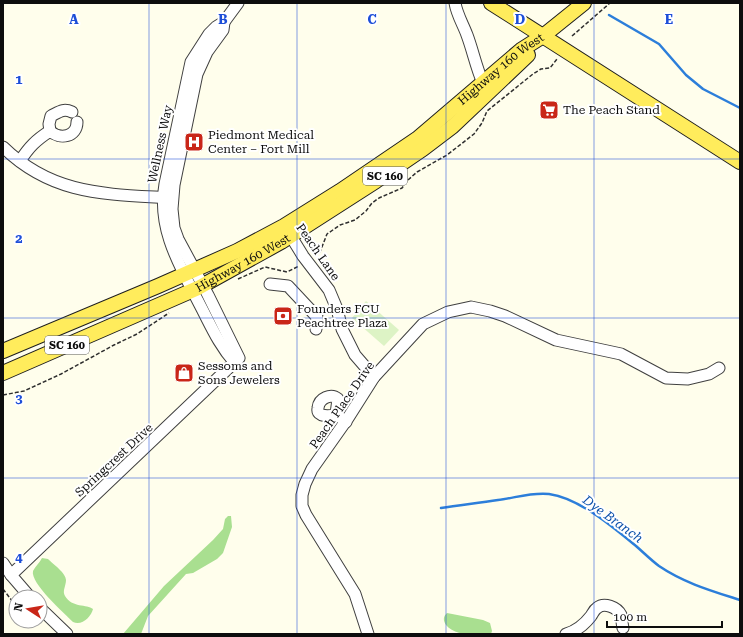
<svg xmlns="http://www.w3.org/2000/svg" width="743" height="637" font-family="'Roboto Serif',serif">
<rect width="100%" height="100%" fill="#fffeec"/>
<g fill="#a9df90">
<path d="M 228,516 L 231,516 L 232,527 L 223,553 L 217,559 L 193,573 L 186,574 L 148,616 L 141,634 L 123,634 L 164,586 L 213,540 L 223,529 L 225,519 Z"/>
<path d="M 42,558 L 48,559 C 53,564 66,573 66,580 C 66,586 62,591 65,596 C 72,608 87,604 93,609 C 91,617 82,626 73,622 C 65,614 30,583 33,571 C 35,567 40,562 42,558 Z"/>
<path d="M 447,613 L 483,620 L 490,623 L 492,631 L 491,634 C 476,634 456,637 446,625 C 443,620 443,617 447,613 Z"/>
</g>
<path fill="#ddf3c5" d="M 366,301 L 399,330 L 384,346 L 352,318 Z"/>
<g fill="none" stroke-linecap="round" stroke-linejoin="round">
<g stroke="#2c7eda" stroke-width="2.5">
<path d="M 609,15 L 659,44 L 686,75 L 703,89 L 740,108"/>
<path d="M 441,508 C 460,505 479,503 498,500 C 515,498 531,492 549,494 C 579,498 613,527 636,546 C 644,553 651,560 659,566 C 684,583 712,591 740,600"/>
</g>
<g stroke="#404040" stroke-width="13">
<g id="minor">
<path d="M 455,3 C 457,15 463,24 467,35 C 473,51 476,67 483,83"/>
<path d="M 50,131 L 49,124 L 51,116 C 59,112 63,108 72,112"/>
<path d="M 3,147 C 52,195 105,194 170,198"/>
<path d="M 20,161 C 29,147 36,140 50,131 C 60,140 77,137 77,122"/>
<path d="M 287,230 L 303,256 L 329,290 L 337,309 L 342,329 L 355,355 L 374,377"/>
<path d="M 270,284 L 288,286 L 317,317 L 316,329"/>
<path d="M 235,363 C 219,345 211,326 200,305 C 180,266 157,229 165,184 L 191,62 L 209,34 L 216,27 L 224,22 L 238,3"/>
<path d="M 336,414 C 331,416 316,418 318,408 C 319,398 331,393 338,399 L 336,414 L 346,422"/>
<path d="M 3,563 L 11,575 L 30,597"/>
<path d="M 11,575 L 239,358 L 208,295 L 178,239 L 174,228 L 172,209 L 174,185 L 197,74 L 207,52 L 223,30 L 224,22"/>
<path d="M 40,608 L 67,634"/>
<path d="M 368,634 L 355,594 L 306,515 L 302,506 L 302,495 L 305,484 L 312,469 L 348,418 L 374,377 L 423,324 L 448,312 L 471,307 L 490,311 L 505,316 L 556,340 L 621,354 L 666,378 L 688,379 L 709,374 L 719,368"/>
<path d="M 566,634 C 577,631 584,625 591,616 C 593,613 594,610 597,608 C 604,602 617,607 621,615 C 622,619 622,624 623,628"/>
</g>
</g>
<g stroke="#1e1e1e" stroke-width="16">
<g id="major">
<path d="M 491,3 L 740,162"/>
<path id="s1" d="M 3,351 L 158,286 L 237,251 L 284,226 L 340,191 L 418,138 L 521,50 L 543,36 L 584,3"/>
<path id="s2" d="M 3,373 L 198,288 L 281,242 L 376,181 L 423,149 L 452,127 L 528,55"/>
</g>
</g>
<g stroke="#2f2f2f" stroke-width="1.5" stroke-dasharray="4 2" stroke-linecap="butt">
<path d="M 572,36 L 610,3"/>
<path d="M 314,256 L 320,252 L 327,234 L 340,225 L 355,220 L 366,211 L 372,203 L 379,198 L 402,188 L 408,180 L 417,172 L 447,155 L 474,134 L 482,123 L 487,111 L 533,74 L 541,69 L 550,68 L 557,59"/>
<path d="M 238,279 L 265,267 L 287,272 L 299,266"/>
<path d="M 3,395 L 24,391 L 61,374 L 114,345 L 137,334 L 169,313"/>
<path d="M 3,589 L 16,606"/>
</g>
<use href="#minor" stroke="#fff" stroke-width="11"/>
<use href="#major" stroke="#ffec5c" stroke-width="14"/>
</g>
<path fill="none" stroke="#1d4ed8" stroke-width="1" stroke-opacity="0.55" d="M 149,3 L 149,634M 297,3 L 297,634M 446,3 L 446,634M 594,3 L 594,634M 3,159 L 740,159M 3,318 L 740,318M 3,478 L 740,478"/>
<defs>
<g id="supermarket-square" transform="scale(1)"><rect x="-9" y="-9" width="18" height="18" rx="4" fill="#c92618" stroke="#fff"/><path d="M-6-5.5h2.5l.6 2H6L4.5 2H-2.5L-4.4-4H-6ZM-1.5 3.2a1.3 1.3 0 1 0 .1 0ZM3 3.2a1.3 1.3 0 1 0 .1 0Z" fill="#fff"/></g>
<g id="hospital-square" transform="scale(1)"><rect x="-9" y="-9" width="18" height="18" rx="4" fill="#c92618" stroke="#fff"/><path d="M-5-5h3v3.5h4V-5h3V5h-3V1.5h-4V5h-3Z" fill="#fff"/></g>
<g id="bank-square" transform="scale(1)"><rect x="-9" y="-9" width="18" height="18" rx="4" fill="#c92618" stroke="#fff"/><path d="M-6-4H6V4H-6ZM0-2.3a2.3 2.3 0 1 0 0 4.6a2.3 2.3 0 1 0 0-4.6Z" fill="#fff"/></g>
<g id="shop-square" transform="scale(1)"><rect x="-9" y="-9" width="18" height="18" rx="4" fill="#c92618" stroke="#fff"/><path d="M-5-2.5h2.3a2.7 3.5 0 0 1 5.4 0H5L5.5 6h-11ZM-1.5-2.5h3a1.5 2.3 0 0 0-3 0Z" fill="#fff"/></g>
</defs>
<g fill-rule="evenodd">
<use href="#supermarket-square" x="549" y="110"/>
<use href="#hospital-square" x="194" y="142"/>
<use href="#bank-square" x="283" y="316"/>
<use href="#shop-square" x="184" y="373"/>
</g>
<g text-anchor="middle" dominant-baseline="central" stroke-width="4" stroke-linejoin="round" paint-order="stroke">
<g fill="#fff" stroke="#565656" stroke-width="1">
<rect x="363" y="167" width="44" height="18" rx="3"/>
<rect x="45" y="336" width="44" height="18" rx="3"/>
</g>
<g font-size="11" font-weight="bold" fill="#0d0d0d">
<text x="385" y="176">SC 160</text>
<text x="67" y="345">SC 160</text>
</g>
<g font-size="12" fill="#0d0d0d" stroke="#fff">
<text stroke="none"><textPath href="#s1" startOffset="576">Highway 160 West</textPath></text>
<text transform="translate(160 144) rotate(-78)">Wellness Way</text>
<text transform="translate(318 252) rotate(55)">Peach Lane</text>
<text stroke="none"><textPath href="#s2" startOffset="264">Highway 160 West</textPath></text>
<text transform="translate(342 405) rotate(-55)">Peach Place Drive</text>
<text transform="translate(114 460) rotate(-43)">Springcrest Drive</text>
</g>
<g font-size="12" fill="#0d0d0d" stroke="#fff" text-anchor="start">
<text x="563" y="110">The Peach Stand</text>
<text x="208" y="135">Piedmont Medical<tspan x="208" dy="14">Center – Fort Mill</tspan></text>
<text x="297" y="309">Founders FCU<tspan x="297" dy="14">Peachtree Plaza</tspan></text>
<text x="198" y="366">Sessoms and<tspan x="198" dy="14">Sons Jewelers</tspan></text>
</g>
<g font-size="13" font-style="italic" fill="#0b50aa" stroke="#fff">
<text transform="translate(613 519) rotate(36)">Dye Branch</text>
</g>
</g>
<g font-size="13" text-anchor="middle" font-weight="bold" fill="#1d4ed8" stroke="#fff" stroke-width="4" stroke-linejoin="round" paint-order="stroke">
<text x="74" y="24">A</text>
<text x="223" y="24">B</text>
<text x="372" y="24">C</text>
<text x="520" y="24">D</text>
<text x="669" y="24">E</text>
<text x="19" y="84">1</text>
<text x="19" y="243">2</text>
<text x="19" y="403">3</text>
<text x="19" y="562">4</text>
</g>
<rect width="743" height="637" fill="none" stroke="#0d0d0d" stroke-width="8"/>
<g transform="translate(28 609) rotate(282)"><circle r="19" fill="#ffffff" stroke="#9e9e9e"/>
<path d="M0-3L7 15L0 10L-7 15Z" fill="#c92618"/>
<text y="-6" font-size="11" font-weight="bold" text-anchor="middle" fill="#0d0d0d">N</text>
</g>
<path d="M607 621v6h115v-6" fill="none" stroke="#0d0d0d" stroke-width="2"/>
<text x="613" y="621" font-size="12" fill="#0d0d0d" stroke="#ffffff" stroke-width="3" paint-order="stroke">100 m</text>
</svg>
